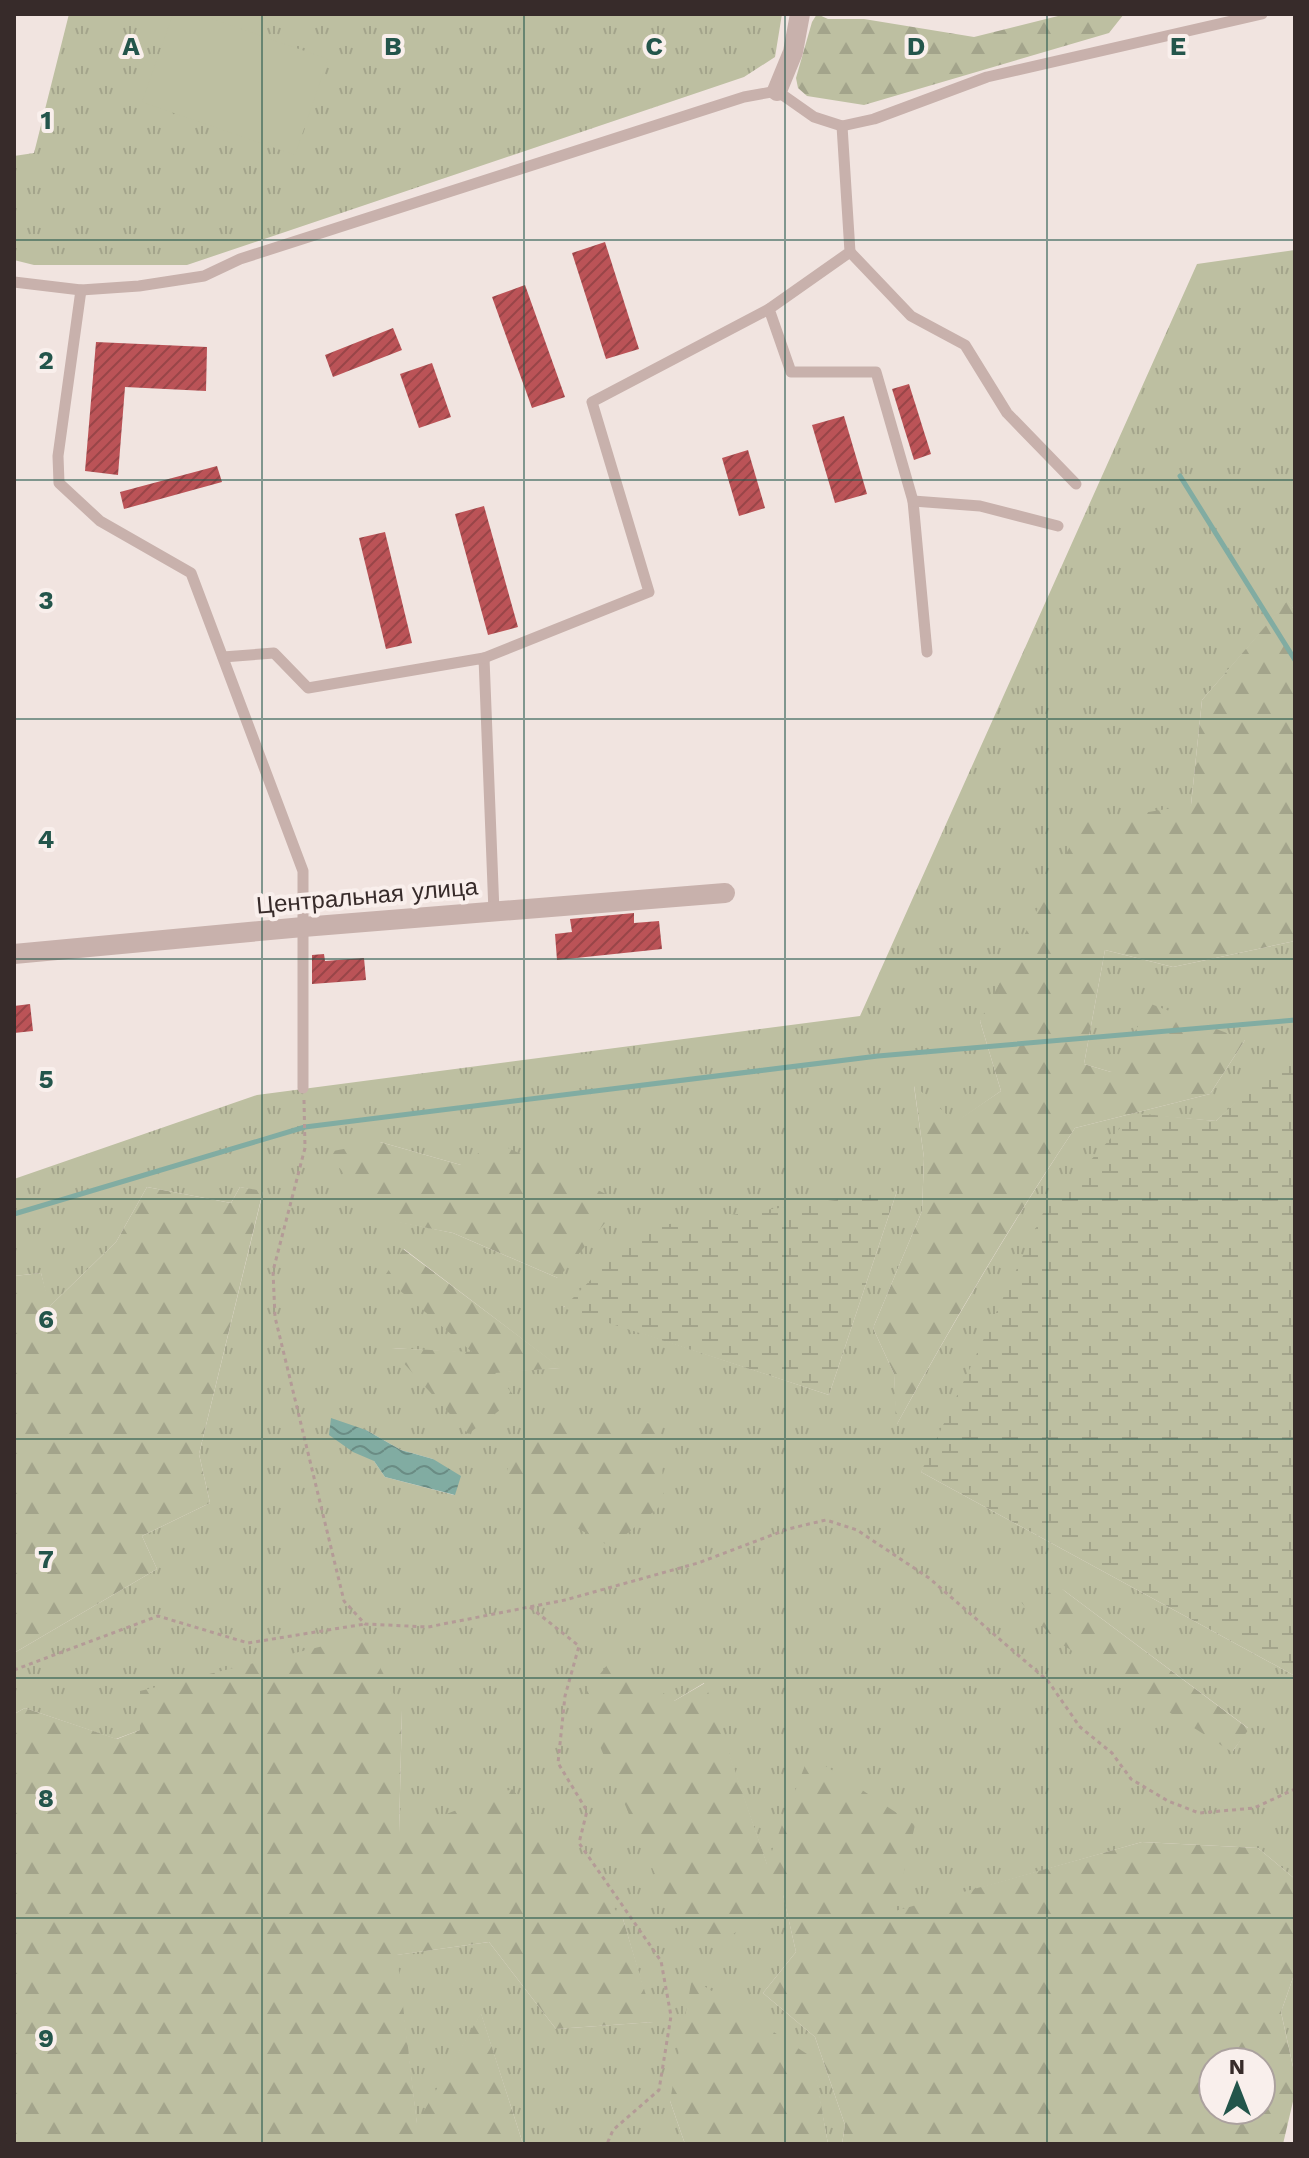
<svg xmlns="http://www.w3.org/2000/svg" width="1309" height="2158" font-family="'Work Sans',sans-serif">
<defs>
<pattern id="grass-tufts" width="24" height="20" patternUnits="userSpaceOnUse" patternTransform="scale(2)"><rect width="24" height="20" fill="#bdbfa1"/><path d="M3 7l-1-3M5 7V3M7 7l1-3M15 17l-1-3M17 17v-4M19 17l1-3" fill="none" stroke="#a3a48b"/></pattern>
<pattern id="forest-firs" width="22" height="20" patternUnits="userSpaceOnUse" patternTransform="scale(2)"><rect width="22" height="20" fill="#bdbfa1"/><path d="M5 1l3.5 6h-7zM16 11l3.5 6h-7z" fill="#a3a48b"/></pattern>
<pattern id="wetland-marsh" width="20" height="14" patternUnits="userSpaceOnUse" patternTransform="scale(2)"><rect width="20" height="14" fill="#bdbfa1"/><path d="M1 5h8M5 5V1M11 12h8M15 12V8" fill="none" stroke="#a3a48b"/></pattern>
<pattern id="water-waves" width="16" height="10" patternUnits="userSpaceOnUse" patternTransform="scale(2)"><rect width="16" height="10" fill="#81aca2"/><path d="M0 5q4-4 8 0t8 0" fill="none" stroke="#6a8c84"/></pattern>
<pattern id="building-hatch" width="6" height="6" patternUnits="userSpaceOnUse" patternTransform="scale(2)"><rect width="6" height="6" fill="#bb5357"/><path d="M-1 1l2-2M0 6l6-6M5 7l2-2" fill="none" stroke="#994548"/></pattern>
</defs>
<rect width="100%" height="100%" fill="#f1e4e0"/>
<g fill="url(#grass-tufts)" fill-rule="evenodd">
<path d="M 69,14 L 782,14 L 775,57 L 744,77 L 187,265 L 34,265 L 14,260 L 14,156 L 34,153 Z"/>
<path d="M 1295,250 L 1295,611 L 1288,601 L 1202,700 L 1191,805 L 980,1021 L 1001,1091 L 955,1123 L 914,1086 L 924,1158 L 922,1211 L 873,1328 L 894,1374 L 897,1424 C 953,1323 1011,1224 1075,1128 L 1210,1094 L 1245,1040 L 1111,1072 L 1084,1064 L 1105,950 L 1173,967 L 1295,941 L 1295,1049 L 1216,1121 L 1134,1114 L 921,1472 L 1295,1676 L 1295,1879 L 1258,1848 L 1142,1842 L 895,1912 L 767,1865 L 704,1683 L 674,1701 L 783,1894 L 796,1952 L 763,1993 L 815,2037 L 845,2125 L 842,2144 L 828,2144 L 812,2058 L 670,2101 L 685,2144 L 523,2144 L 481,2014 L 417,2125 L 396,1955 L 489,1942 L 556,2029 L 653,2022 L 623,1919 L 399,1833 L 402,1711 L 140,1730 L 116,1739 L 25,1708 L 14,1714 L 14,1653 L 157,1569 L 142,1536 L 210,1503 L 199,1454 L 263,1192 L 240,1187 L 231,1203 L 147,1187 L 116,1242 L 49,1307 L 41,1273 L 14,1276 L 14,1179 L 257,1095 L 860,1016 L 1197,264 ZM 380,1142 L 461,1165 L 558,1278 L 453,1233 L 376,1217 ZM 897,1191 L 829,1395 L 563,1307 ZM 403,1249 L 404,1249 L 560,1368 L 494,1372 L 391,1348 L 473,1353 ZM 366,1430 L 401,1450 L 433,1459 L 454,1495 L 385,1477 L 374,1461 ZM 1062,1589 L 1248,1728 L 1233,1751 L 1232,1751 Z"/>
<path d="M 1295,1972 L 1295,2076 L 1281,2012 Z"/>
</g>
<g fill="url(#forest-firs)" fill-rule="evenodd">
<path d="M 817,14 L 828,19 L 864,19 L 974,37 L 1066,14 L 1124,14 L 1109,33 L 864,105 L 807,96 L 798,88 L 796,78 L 812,22 Z"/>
<path d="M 1288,600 L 1295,611 L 1295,941 L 1173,967 L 1105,950 L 1084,1064 L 1111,1072 L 1151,1004 L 1245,1040 L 1210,1094 L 1075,1128 C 1010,1225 952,1324 896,1426 L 894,1374 L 873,1328 L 922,1211 L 924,1158 L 914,1085 L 955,1122 L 1001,1091 L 980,1021 L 1082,823 L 1191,805 L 1202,700 Z"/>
<path d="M 380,1142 L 461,1165 L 495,1142 L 623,1202 L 558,1278 L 453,1233 L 376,1218 L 328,1152 Z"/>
<path d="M 147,1187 L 231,1203 L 240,1187 L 263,1191 L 199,1454 L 210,1503 L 142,1536 L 157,1569 L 14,1653 L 14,1276 L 41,1273 L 50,1306 L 116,1242 Z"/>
<path d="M 403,1249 L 561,1368 L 495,1373 L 516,1398 L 468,1434 L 390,1348 L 472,1352 L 384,1277 Z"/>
<path d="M 584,1414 L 660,1425 L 664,1503 L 611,1547 L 504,1487 L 514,1438 Z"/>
<path d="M 1062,1589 L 1249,1729 L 1232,1752 L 1055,1640 L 1020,1601 Z"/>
<path d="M 364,1636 L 402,1710 L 399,1832 L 512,1789 L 623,1919 L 654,2022 L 556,2029 L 489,1942 L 397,1955 L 417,2123 L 481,2013 L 523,2144 L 14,2144 L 14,1714 L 25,1708 L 117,1739 L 140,1730 L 140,1691 Z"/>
<path d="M 614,1656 L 674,1701 L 705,1683 L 767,1864 L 809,1755 L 915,1825 L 895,1911 L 1142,1842 L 1258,1848 L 1295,1879 L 1295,1972 L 1281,2012 L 1295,2076 L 1295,2093 L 1283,2144 L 842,2144 L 845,2125 L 815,2037 L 763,1993 L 796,1952 L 783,1895 L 718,1946 L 663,1893 L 580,1700 ZM 1213,2062 L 1261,2062 L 1261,2110 L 1213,2110 Z"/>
<path d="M 692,1978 L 813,2058 L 828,2144 L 685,2144 L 670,2101 Z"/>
</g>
<g fill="url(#wetland-marsh)">
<path d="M 1292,1048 L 1295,1049 L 1295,1676 L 921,1472 L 1044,1211 L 1134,1113 L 1216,1121 Z"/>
<path d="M 897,1191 L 829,1395 L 563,1308 L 642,1228 Z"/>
</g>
<path fill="#bdbfa1" d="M 173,14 L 198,14 L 328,59 L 295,155 L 142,102 Z"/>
<path fill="url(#water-waves)" d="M 331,1418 L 366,1430 L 401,1450 L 433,1459 L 461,1476 L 455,1495 L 385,1477 L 374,1461 L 353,1452 L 329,1435 Z"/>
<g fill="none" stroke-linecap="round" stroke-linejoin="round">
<g stroke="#81aca2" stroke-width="5">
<path d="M 1180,476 L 1295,660"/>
<path d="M 14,1214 L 305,1127 L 878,1056 L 1295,1020"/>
</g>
</g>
<g fill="url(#building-hatch)">
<path d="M 605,242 L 639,349 L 606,359 L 572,253 Z"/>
<path d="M 525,285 L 565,397 L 532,408 L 492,297 Z"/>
<path d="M 393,328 L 402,350 L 333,377 L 325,355 Z"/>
<path d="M 96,342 L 207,347 L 206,391 L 125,387 L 118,475 L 85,471 Z"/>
<path d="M 432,363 L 451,417 L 419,428 L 400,374 Z"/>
<path d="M 909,384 L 931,454 L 914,460 L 892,389 Z"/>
<path d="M 844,416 L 867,494 L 835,503 L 812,425 Z"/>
<path d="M 748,450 L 765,508 L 739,516 L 722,458 Z"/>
<path d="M 217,466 L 222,482 L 124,509 L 120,492 Z"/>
<path d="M 484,506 L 518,627 L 488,635 L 455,514 Z"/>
<path d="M 385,532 L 412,643 L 386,649 L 359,538 Z"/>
<path d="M 634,913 L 634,923 L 659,921 L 662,949 L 557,960 L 555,934 L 572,932 L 570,919 Z"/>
<path d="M 324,954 L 325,961 L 364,958 L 366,980 L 312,984 L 312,955 Z"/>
<path d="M 30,1004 L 33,1031 L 14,1033 L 14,1006 Z"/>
</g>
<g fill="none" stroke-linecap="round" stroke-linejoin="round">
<g stroke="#b49b97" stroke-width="3" stroke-dasharray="4 4" stroke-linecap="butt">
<path d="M 304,1100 L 305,1148 L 273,1271 L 275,1317 L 344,1601 L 365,1624 L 428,1627 L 565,1600 L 698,1563 L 788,1529 L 826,1520 L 857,1530 L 929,1578 L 1048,1681 L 1080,1727 L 1112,1753 L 1131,1779 L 1168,1801 L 1199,1813 L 1254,1808 L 1295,1789"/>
<path d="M 530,1607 L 579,1646 L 565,1696 L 558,1763 L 587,1811 L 579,1843 L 661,1961 L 671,2016 L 659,2090 L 613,2130 L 607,2144"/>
<path d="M 14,1670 L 158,1616 L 248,1643 L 365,1624"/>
</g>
<g stroke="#c8b1ac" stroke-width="11">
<path d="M 842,126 L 850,252 L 769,309 L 791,372 L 876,372 L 913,501 L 927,652"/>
<path d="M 850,252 L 911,316 L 965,345 L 1007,413 L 1076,484"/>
<path d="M 14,282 L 81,290 L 139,286 L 204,276 L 240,259 L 744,97 L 777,91 L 814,117 L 842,126 L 874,119 L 987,77 L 1262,14"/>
<path d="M 81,290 L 58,456 L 59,483 L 100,521 L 191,573 L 303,871 L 303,1088"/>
<path d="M 913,501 L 980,506 L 1058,526"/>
<path d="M 223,657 L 274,653 L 308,688 L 484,658 L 494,912"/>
<path d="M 484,658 L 649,592 L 592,402 L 769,309"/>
</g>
<g stroke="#c8b1ac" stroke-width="20">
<path d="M 777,91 L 793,52 L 800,14"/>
<path d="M 14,954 L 303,927 L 725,893"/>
</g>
</g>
<path fill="none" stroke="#23554b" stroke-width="2" stroke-opacity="0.55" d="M 262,14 L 262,2144M 524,14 L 524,2144M 785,14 L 785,2144M 1047,14 L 1047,2144M 14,240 L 1295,240M 14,480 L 1295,480M 14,719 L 1295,719M 14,959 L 1295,959M 14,1199 L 1295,1199M 14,1439 L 1295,1439M 14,1678 L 1295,1678M 14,1918 L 1295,1918"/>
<g text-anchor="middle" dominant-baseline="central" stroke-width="8" stroke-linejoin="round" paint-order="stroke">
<g font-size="24" fill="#372b2a" stroke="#f9efec">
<text transform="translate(367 896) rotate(-5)">Центральная улица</text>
</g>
</g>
<g font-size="26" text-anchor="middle" font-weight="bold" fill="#23554b" stroke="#f9efec" stroke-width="8" stroke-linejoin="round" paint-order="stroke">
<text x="131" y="55">A</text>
<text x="393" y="55">B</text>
<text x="654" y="55">C</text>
<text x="916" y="55">D</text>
<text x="1178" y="55">E</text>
<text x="46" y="129">1</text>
<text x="46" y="369">2</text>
<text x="46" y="609">3</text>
<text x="46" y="848">4</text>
<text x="46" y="1088">5</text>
<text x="46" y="1328">6</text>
<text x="46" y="1568">7</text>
<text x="46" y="1807">8</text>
<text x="46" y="2047">9</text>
</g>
<rect width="1309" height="2158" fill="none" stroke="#372b2a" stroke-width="32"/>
<g transform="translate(1237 2086)"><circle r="38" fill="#f9efec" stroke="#aba19e" stroke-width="2"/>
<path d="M0-6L14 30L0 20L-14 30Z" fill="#23554b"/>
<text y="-12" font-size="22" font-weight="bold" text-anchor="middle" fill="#372b2a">N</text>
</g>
</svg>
